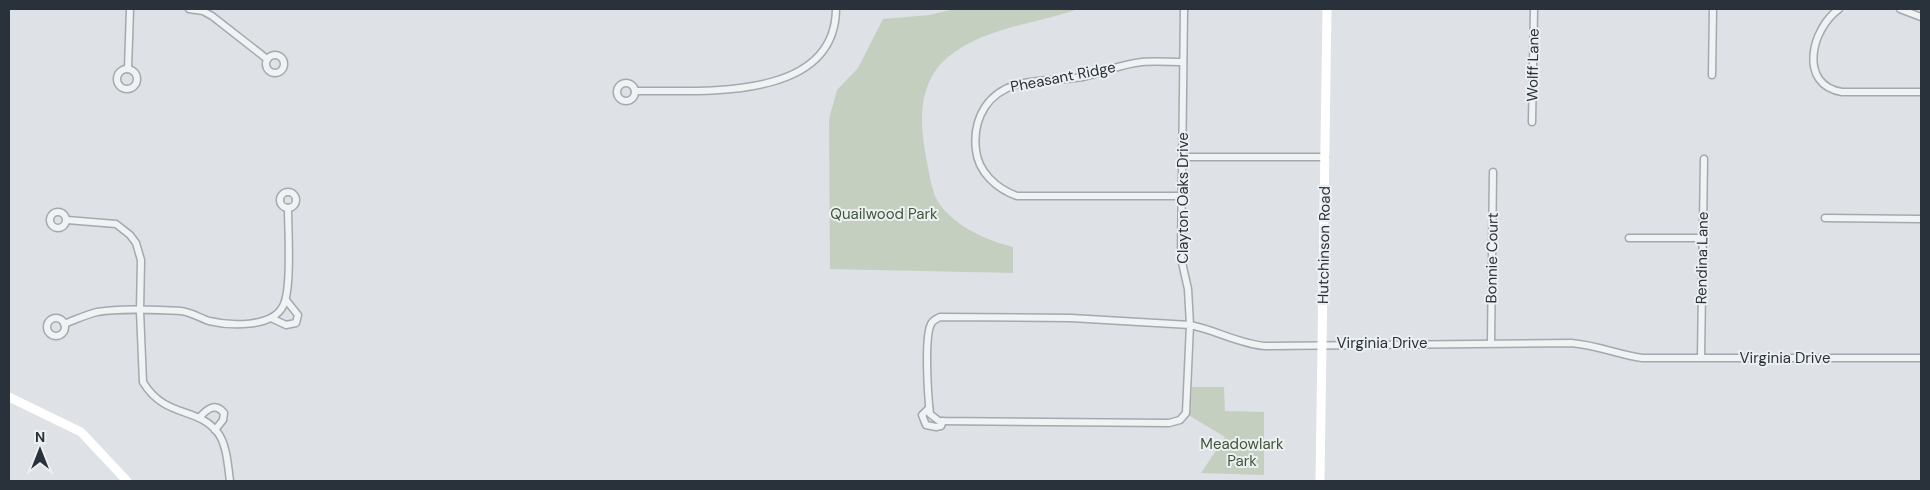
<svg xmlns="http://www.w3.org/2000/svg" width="1930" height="490" font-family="'DM Sans',sans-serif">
<rect width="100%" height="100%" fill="#dee1e6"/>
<g fill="#c5cfc0">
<path d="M 955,9 L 1079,9 C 1035,24 985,27 948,57 C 915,85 920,129 928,167 C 930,178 932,190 937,200 C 952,225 985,240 1013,247 L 1013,273 L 830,269 L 829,119 L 837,90 L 858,68 L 883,19 L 929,15 Z"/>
<path d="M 1192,387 L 1224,387 L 1225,411 L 1264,412 L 1264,475 L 1201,473 L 1225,437 L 1190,416 Z"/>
</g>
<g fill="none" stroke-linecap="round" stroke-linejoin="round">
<g stroke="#a4a9af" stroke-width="9">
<g id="street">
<path d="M 189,9 L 203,11 L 212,16 L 267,59"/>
<path d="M 1184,9 L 1181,258 L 1188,289 L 1190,325 L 1186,413 L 1180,420 L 1169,423 L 939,421 L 930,414 C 928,397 924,338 931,324 C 933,320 936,319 940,317 L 1071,318 L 1190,325 C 1216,330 1239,344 1265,346 L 1571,343 C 1596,345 1617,354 1642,358 L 1921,358"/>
<path d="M 1839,9 C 1811,29 1798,85 1842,92 L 1921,92"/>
<path d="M 1900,9 L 1921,17"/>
<circle cx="275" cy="64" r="9"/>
<path d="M 128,69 L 130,9"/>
<circle cx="127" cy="79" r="10"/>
<path d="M 1712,75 L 1713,9"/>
<circle cx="626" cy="92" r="9"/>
<path d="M 635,91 C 699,90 835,103 836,9"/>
<path d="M 1532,122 L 1534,9"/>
<path d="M 1183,157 L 1325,157"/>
<circle cx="288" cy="200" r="8"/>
<path d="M 1181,196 L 1017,196 C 997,189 978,172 976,150 C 974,134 976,121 985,107 C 1007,74 1048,83 1082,77 C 1102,73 1121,64 1142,62 C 1155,61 1170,62 1183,62"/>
<circle cx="58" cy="220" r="8"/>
<path d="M 1825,218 L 1921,219"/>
<path d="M 67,220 L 116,224 L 130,235 L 136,243 L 141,260 L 140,311 L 143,382 C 165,419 198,406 218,433 C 227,445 228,467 230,481"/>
<path d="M 1629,238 L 1702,238"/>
<path d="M 271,318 L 286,325 L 296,323 L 298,315 L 286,300"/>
<circle cx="56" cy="327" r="9"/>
<path d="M 64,324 C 75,320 85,315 97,312 C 123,308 154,310 181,311 C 191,312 200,318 209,321 C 230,326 272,328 283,306 C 292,290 288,229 288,208"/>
<path d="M 1491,343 L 1493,172"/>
<path d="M 1701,357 L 1704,159"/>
<path d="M 929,408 L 922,415 L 926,425 L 936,427 L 941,426 L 943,421"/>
<path d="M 199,418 C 207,409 215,402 224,413 L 223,420 L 215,430"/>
</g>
</g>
<use href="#street" stroke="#f0f2f4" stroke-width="6"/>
<g stroke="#fff" stroke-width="9">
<path d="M 9,397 L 81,432 L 127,481"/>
<path d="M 1320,481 L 1327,9"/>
</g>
</g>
<g text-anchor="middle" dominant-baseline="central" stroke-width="4" stroke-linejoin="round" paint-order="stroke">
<g font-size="15" fill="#29313a" stroke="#edf0f3">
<text transform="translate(1533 65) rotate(-89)">Wolff Lane</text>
<text transform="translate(1063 77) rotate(-11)">Pheasant Ridge</text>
<text transform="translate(1183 198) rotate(-90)">Clayton Oaks Drive</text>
<text transform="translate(1324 245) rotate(-89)">Hutchinson Road</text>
<text transform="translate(1492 258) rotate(-89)">Bonnie Court</text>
<text transform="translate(1702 258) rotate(-89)">Rendina Lane</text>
<text x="1382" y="343">Virginia Drive</text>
<text x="1785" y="358">Virginia Drive</text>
</g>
<g font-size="15" fill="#3f5537" stroke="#edf0f3">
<text x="884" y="214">Quailwood Park</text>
<text x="1242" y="444">Meadowlark<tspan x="1242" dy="17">Park</tspan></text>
</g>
</g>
<rect width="1930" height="490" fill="none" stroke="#29313a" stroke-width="20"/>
<g transform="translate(40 450)" stroke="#edf0f3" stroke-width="4" paint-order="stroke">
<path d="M0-4L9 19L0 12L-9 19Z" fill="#29313a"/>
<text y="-8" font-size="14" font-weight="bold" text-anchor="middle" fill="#29313a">N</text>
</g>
</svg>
